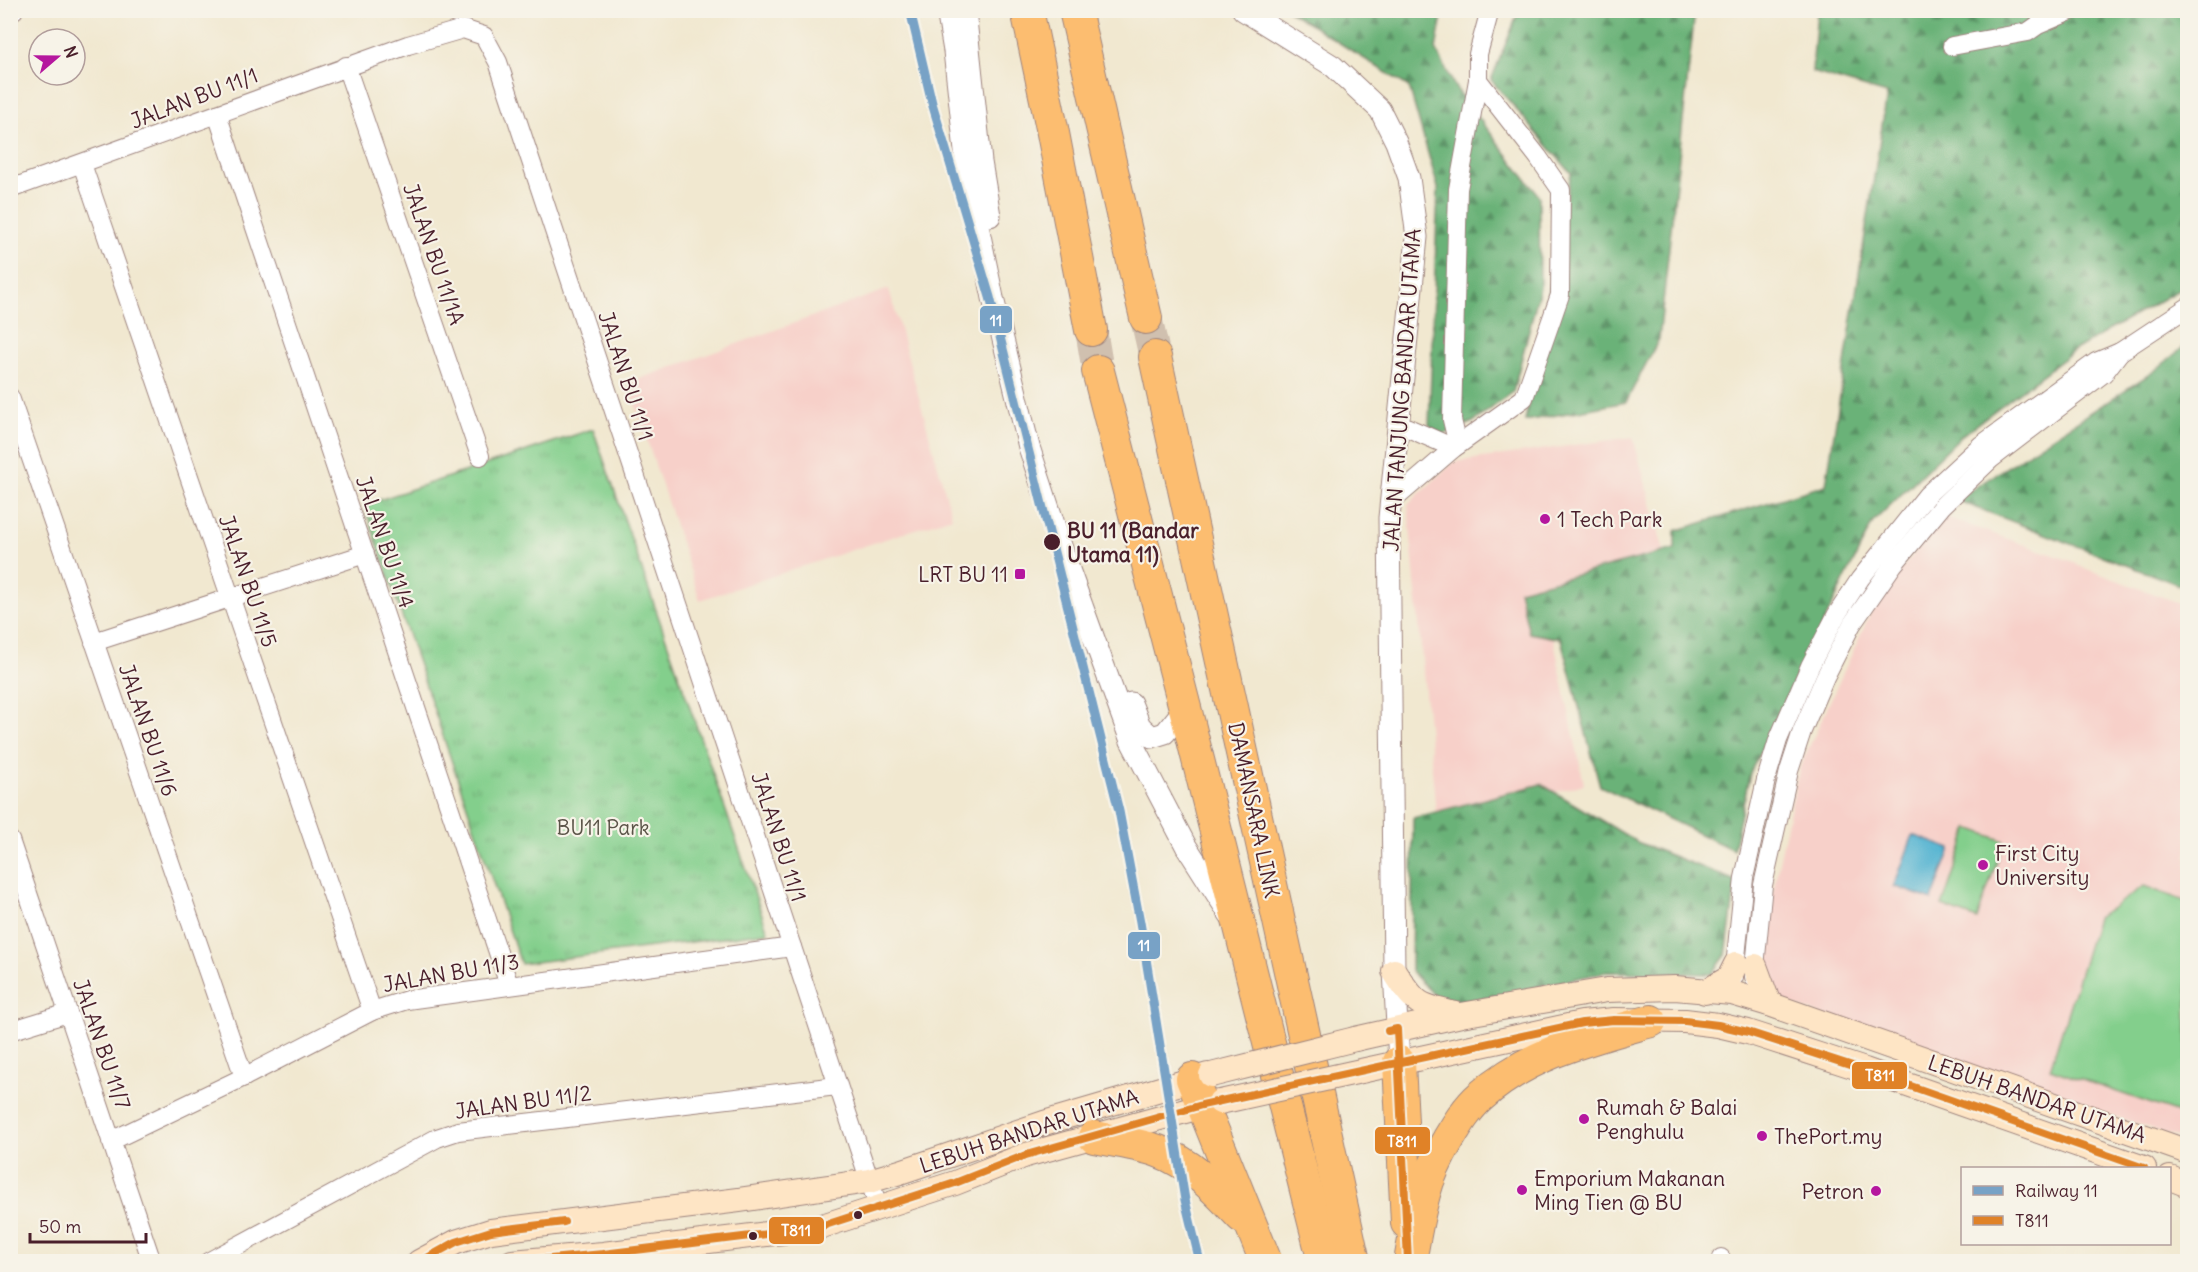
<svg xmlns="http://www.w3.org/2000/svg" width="2198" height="1272" font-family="Delius,sans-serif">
<defs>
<pattern id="forest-firs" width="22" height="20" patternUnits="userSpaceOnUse" patternTransform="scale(1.5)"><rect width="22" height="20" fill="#6ab278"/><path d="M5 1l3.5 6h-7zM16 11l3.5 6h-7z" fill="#599063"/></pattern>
<pattern id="park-tufts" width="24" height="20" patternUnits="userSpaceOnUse" patternTransform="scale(1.5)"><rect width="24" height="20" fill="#83cf8c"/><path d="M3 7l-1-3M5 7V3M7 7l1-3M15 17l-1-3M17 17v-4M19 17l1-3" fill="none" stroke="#73b179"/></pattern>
</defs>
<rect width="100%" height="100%" fill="#f7f3e8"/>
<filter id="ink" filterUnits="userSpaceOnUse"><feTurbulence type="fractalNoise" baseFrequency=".0167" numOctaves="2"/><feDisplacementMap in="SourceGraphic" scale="12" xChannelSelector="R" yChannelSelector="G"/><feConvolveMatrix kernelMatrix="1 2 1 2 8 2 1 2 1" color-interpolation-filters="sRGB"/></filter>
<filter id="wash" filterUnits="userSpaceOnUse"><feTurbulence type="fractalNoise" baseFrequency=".008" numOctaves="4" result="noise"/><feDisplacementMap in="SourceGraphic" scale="24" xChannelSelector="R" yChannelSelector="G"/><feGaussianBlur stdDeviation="1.35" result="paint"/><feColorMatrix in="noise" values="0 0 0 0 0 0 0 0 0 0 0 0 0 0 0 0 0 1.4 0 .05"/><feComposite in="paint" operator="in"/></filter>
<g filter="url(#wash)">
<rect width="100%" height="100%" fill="#f1e8d0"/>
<g fill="#f7d0c9">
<path d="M 889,289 L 952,517 L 700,600 L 628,383 Z"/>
<path d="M 1633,437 L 1668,566 L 1545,599 L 1584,784 L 1437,824 L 1408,504 L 1454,462 Z"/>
<path d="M 1945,517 L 2077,563 L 2076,565 L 2187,606 L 2187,1141 L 1778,1000 L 1757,966 L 1799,769 L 1878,597 Z"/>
</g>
<g fill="url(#forest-firs)" stroke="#5a6852" stroke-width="1.5">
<path d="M 1289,11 L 1443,11 L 1436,49 L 1455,87 L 1539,196 L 1540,288 L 1513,392 L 1473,422 L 1442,435 L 1429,425 L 1438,188 L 1409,87 Z"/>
<path d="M 1519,11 L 1695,11 L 1659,339 L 1626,402 L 1525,421 L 1571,173 L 1491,80 Z"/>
<path d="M 1817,11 L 2187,11 L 2187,285 L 2075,350 L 1961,436 L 1873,522 L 1750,773 L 1733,850 L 1600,786 L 1561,639 L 1529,633 L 1519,590 L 1675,549 L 1675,531 L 1826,485 L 1887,94 L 1812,72 Z"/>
<path d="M 2187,344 L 2187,588 L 1956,500 L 2153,372 Z"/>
<path d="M 1541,784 L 1637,842 L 1736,881 L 1726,955 L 1712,974 L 1606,972 L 1463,1003 L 1436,997 L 1411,971 L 1413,818 Z"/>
</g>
<path fill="url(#park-tufts)" stroke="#66775c" stroke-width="1.5" d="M 593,429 L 768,932 L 521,964 L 364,505 Z"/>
<g fill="#83cf8c" stroke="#66775c" stroke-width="1.5">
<path d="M 1969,828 L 2004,841 L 1977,919 L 1942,906 Z"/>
<path d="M 2144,886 L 2187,902 L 2187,1116 L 2050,1069 L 2097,918 Z"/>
</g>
<path fill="#52b3d1" stroke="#4e697e" stroke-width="1.5" d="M 1913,835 L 1951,849 L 1932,900 L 1894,886 Z"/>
</g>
<g filter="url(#ink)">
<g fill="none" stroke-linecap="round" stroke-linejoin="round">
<g stroke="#d0c0af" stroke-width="32" stroke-dasharray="32 16" stroke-linecap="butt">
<path d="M 1146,318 L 1155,357"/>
<path d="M 1091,330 L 1098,371"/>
</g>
<g stroke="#9e847e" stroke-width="20">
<g id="minor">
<path d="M 10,12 L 14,10"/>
<path d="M 1952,46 L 2028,32 L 2038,25 L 2073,10"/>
<path d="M 346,66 L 480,456"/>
<path d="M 217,114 L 509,985"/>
<path d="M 82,164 L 372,1011"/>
<path d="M 10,189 L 408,45 L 463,29 L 484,36 L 498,62 L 879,1209"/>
<path d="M 10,397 L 244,1077"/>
<path d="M 1399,424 L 1454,448"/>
<path d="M 1458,445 L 1452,420 L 1458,189 L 1478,80"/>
<path d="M 1390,503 L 1454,448 L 1524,398 L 1560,295 L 1561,190 L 1538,157 L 1478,80 L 1478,54 L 1490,10"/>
<path d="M 94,642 L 365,554"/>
<path d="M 10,840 L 152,1262"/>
<path d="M 1734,977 L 1744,878 L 1766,780 L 1778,740 L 1810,666 L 1837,614 L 1860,579 L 1927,495 L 1981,445 L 2096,362 L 2120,352 L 2188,307"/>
<path d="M 1754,977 L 1763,885 L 1789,771 L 1802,731 L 1825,677 L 1852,624 L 1893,565 L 1942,506 L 1991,459 L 2104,373 L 2120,352"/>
<path d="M 10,1031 L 68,1013"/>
<path d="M 111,1141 L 244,1077 L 372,1011 L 407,1000 L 792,947"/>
<path d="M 208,1262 L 437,1138 L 458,1131 L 837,1086"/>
<path d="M 1721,1262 L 1721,1258"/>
</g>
</g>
<g stroke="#9e847e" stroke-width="23">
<g id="tertiary">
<path d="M 947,10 L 954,51 L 968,178 L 993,298 L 1029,447 L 1067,564 L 1131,741 L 1186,846 L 1230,915"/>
<path d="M 965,10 L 981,162 L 990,216"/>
<path d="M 1243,10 L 1333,66 L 1380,110 L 1396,142 L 1409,178 L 1417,237 L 1389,518 L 1394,971 L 1399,1062"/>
<path d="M 1131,703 L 1140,726 L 1152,737 L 1165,733 L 1185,708"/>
</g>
</g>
<g stroke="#9e847e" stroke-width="26">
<g id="secondary">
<path d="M 1755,966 L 1769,1004"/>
<path d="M 1394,971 C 1415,1004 1418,1006 1456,1014"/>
<path d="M 1705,992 L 1729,978 L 1736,964"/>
<path d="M 1355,1039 L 1461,1015 L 1607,990 L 1675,988 L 1732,993 L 1769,1004 L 2188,1152"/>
<path d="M 1361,1071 L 1582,1023 L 1614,1020 L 1685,1021 L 1718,1025 L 1748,1032 L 1865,1070 L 2144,1168"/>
<path d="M 2170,1178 L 2188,1185"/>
<path d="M 419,1262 L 456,1242 L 491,1231 L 739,1200 L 869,1181 L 900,1172 L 1044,1123 L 1208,1075"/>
<path d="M 512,1262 L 603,1254 L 816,1228 L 955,1183 L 1026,1155 L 1218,1102"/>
</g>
</g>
<g stroke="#9e847e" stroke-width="34">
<g id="motorway">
<path d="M 1027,10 L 1052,128 L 1091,330"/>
<path d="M 1075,10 L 1146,318"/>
<path d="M 1155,357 L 1354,1262"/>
<path d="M 1098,371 L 1185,708 L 1324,1262"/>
<path d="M 1399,1062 L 1407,1223"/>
<path d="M 1192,1079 L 1266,1262"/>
<path d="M 1094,1137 C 1115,1141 1137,1144 1158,1151 C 1192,1163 1218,1192 1242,1217"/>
<path d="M 1410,1262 C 1414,1239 1418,1216 1424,1194 C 1429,1175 1438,1157 1448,1140 C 1457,1125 1467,1108 1481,1096 C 1529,1053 1591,1038 1651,1021"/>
</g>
</g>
<use href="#minor" stroke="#fff" stroke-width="18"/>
<use href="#tertiary" stroke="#fff" stroke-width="21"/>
<use href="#secondary" stroke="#fee5c5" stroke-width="24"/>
<use href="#motorway" stroke="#fcbd6f" stroke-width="32"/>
<g stroke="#9e847e" stroke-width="26" stroke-linecap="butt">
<g id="secondary-bridge">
<path d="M 1211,1075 L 1355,1039"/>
<path d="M 1220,1102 L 1361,1071"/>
</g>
</g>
<use href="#secondary-bridge" stroke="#fee5c5" stroke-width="24"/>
<g stroke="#f7f3e8" stroke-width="12">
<g id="bus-1">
<path d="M 1388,1031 L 1397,1029 L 1408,1262"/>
<path d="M 420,1262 L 456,1242 L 491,1231 L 564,1222"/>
<path d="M 518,1262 L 603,1254 L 816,1228 L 955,1183 L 1026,1155 L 1202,1105 L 1582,1023 L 1614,1020 L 1685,1021 L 1718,1025 L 1748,1032 L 1865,1070 L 2144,1168"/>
</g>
</g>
<use href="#bus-1" stroke="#e08227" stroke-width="8"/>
<g stroke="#f7f3e8" stroke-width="14">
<path id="rail-1" d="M 910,10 L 932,103 L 990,297 L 1119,811 L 1140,922 L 1185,1200 L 1200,1262"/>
</g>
<use href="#rail-1" stroke="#78a2c6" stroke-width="9"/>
</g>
</g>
<g fill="#b5179e" stroke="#f7f3e8" stroke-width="2">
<circle cx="1545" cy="519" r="6"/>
<rect x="1014" y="568" width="12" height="12" rx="3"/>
<circle cx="1983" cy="865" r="6"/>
<circle cx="1584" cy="1119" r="6"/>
<circle cx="1762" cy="1136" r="6"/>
<circle cx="1522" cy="1190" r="6"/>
<circle cx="1876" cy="1191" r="6"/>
</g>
<g fill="#4a1f2b" stroke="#f7f3e8" stroke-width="2">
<circle cx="1052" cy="542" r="9"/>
<circle cx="858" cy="1215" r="5"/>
<circle cx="753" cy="1236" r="5"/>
</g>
<g text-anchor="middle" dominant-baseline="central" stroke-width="4.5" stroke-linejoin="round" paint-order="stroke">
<g font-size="21" fill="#4a1f2b" stroke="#f7f3e8">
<text transform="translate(194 98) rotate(-21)">JALAN BU 11/1</text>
<text transform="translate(434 254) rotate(71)">JALAN BU 11/1A</text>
<text transform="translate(626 376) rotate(72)">JALAN BU 11/1</text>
<text transform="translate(1402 390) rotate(-86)">JALAN TANJUNG BANDAR UTAMA</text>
<text transform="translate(385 542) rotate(71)">JALAN BU 11/4</text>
<text transform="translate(248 581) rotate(71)">JALAN BU 11/5</text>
<text transform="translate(148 730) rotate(71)">JALAN BU 11/6</text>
<text transform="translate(1254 810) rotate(78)">DAMANSARA LINK</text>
<text transform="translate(779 837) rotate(72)">JALAN BU 11/1</text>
<text transform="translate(451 973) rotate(-10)">JALAN BU 11/3</text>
<text transform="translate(102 1044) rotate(71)">JALAN BU 11/7</text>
<text transform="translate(2037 1099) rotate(19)">LEBUH BANDAR UTAMA</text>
<text transform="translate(523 1102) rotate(-8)">JALAN BU 11/2</text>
<text transform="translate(1029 1131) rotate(-18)">LEBUH BANDAR UTAMA</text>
</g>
<g font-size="21" fill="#4a1f2b" stroke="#f7f3e8" text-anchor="start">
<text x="1557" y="519">1 Tech Park</text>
<text x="1008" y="574" text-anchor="end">LRT BU 11</text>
<text x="1995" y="853">First City<tspan x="1995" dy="24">University</tspan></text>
<text x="1596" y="1107">Rumah &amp; Balai<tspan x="1596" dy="24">Penghulu</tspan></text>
<text x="1774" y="1136">ThePort.my</text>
<text x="1534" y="1178">Emporium Makanan<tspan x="1534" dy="24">Ming Tien @ BU</tspan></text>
<text x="1864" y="1191" text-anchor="end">Petron</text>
</g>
<g font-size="21" font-weight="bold" fill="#4a1f2b" stroke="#f7f3e8" text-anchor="start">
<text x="1067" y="530">BU 11 (Bandar<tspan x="1067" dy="24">Utama 11)</tspan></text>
</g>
<g font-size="21" fill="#5b5448" stroke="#f7f3e8">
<text x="603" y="827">BU11 Park</text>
</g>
</g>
<g stroke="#f7f3e8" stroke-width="2">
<rect x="979" y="305" width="34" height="29" rx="6" fill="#78a2c6"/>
<rect x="1127" y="931" width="34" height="29" rx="6" fill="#78a2c6"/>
<rect x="1851" y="1061" width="57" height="29" rx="6" fill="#e08227"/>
<rect x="1374" y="1126" width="57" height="29" rx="6" fill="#e08227"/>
<rect x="768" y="1216" width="57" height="29" rx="6" fill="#e08227"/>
</g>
<g font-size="16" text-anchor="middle" font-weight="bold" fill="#fff">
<text x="996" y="326">11</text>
<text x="1144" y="951">11</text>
<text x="1880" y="1081">T811</text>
<text x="1402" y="1147">T811</text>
<text x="796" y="1236">T811</text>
</g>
<rect width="2198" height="1272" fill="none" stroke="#f7f3e8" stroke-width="36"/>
<rect x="1961" y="1167" width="210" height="78" fill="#f7f3e8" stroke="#b29e9c" stroke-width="1.5"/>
<rect x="1973" y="1186" width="30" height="9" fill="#78a2c6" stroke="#b29e9c" stroke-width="1.5"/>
<text x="2015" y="1197" font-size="18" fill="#4a1f2b">Railway 11</text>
<rect x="1973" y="1216" width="30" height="9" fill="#e08227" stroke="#b29e9c" stroke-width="1.5"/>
<text x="2015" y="1227" font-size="18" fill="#4a1f2b">T811</text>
<g transform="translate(57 57) rotate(70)"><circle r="28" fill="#f7f3e8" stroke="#b29e9c" stroke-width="1.5"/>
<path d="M0-4.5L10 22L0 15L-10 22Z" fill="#b5179e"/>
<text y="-9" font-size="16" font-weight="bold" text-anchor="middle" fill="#4a1f2b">N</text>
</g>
<path d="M30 1233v9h116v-9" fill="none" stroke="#4a1f2b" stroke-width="3"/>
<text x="39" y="1233" font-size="18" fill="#4a1f2b" stroke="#f7f3e8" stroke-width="4.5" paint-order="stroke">50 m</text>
</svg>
